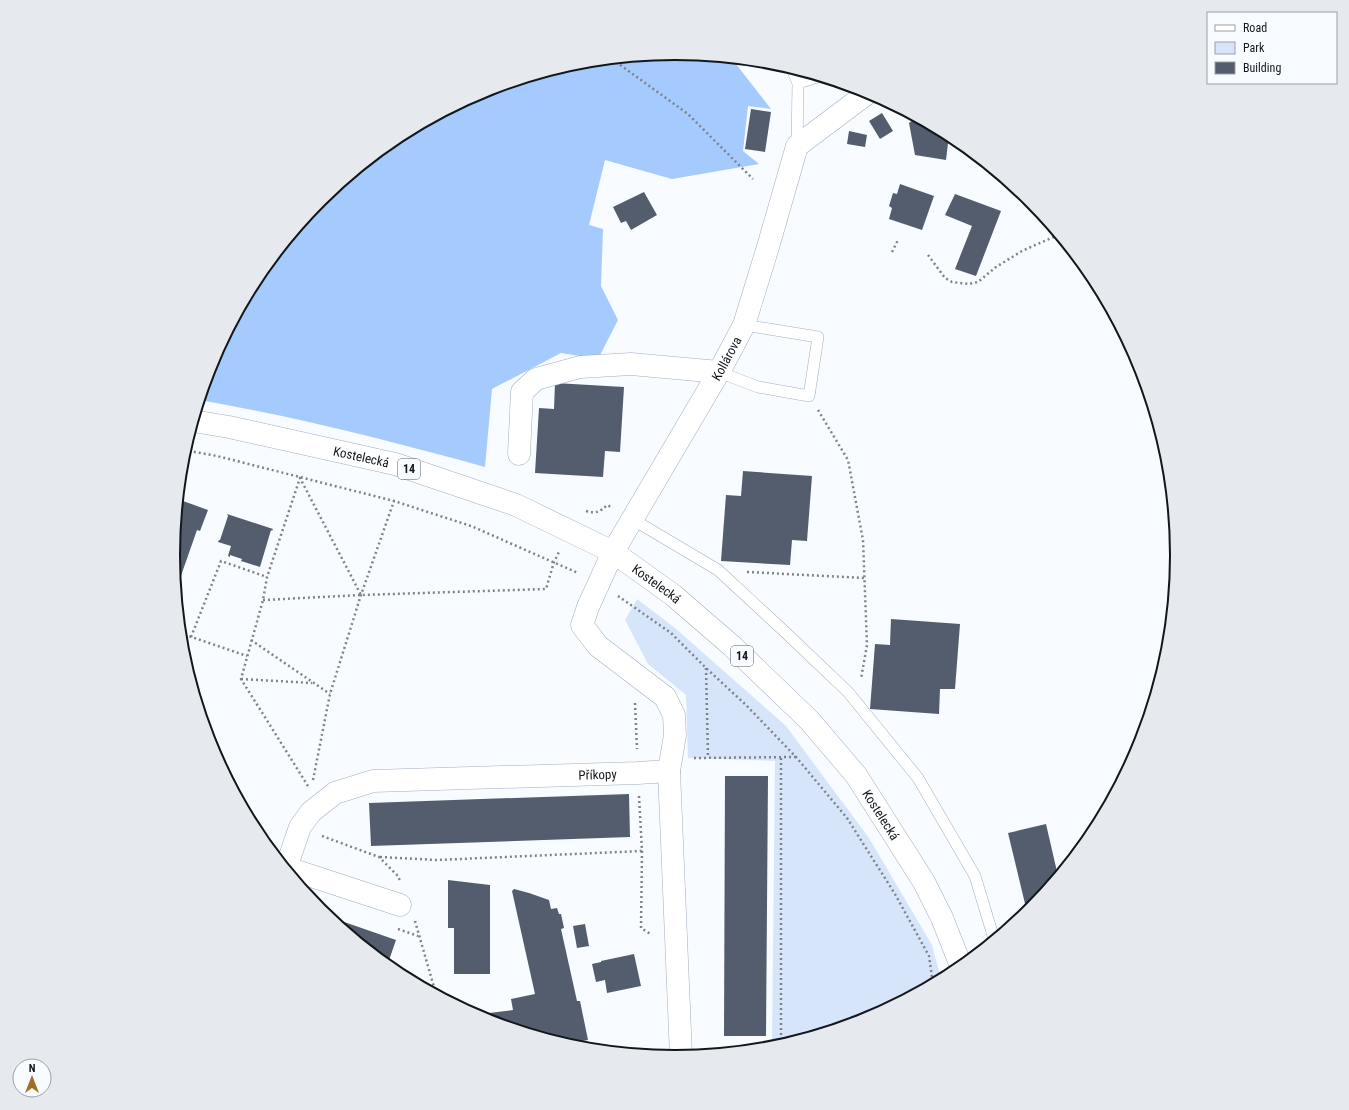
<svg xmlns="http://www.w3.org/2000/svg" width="1349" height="1110" font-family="'Roboto Condensed',sans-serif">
<rect width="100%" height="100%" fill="#f8fbff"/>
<path fill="#d7e5fa" d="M 637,599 L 675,628 L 786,726 L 869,838 L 932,945 L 940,975 L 938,980 L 866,1019 L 772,1047 L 775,761 L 688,758 L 686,695 L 648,664 L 625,620 Z"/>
<path fill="#a5cafd" d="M 675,53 L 732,59 L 771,109 L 748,106 L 743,151 L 759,164 L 672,179 L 605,160 L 589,225 L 603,229 L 601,286 L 618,320 L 598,359 L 561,353 L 492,389 L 485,467 C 391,441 296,417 200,400 L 211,363 L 257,276 L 320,200 L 396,137 L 483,91 L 577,63 Z"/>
<g fill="#535d6d">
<path d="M 751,109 L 771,112 L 765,152 L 745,149 Z"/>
<path d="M 882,113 L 893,131 L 880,139 L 869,121 Z"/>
<path d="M 916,118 L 949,135 L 946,160 L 915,155 L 909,123 Z"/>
<path d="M 849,131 L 867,135 L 865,147 L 847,144 Z"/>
<path d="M 1000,176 L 1010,184 L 999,182 Z"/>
<path d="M 900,184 L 934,196 L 922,230 L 889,219 L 892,208 L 889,206 L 893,193 L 897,194 Z"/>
<path d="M 644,192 L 657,215 L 631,230 L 626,221 L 621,223 L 613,207 Z"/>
<path d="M 955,194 L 1001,211 L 976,276 L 955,269 L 972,226 L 945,215 Z"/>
<path d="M 555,383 L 624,387 L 620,452 L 605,451 L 603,477 L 535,473 L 539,408 L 554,409 Z"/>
<path d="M 743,471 L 812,476 L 807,541 L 792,540 L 790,565 L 721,561 L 726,495 L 741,496 Z"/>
<path d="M 183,501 L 208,510 L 200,531 L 197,530 L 176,590 L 173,555 L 176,522 Z"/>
<path d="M 227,514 L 273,529 L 272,531 L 271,530 L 260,567 L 241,561 L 242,559 L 230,555 L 230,557 L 228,556 L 231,546 L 218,542 L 219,540 L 220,540 L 228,516 Z"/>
<path d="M 891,619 L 960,624 L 955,689 L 940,689 L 939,714 L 870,709 L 875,644 L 890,645 Z"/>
<path d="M 725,776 L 768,776 L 766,1036 L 724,1036 Z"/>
<path d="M 629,794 L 630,837 L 371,846 L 369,803 Z"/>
<path d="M 1046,824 L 1058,876 L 1027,912 L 1008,833 Z"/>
<path d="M 448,880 L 490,885 L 490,974 L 454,974 L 454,928 L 448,928 Z"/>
<path d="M 514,889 L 529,893 L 549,900 L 551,909 L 557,908 L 559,914 L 561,914 L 564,928 L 561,929 L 577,1001 L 580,1001 L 588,1040 L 566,1044 L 489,1021 L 489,1013 L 513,1010 L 511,999 L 535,994 L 512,891 Z"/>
<path d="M 327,916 L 396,940 L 387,966 Z"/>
<path d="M 585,924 L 589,946 L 577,948 L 573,926 Z"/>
<path d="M 634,954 L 641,986 L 607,993 L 605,980 L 596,982 L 592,964 L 601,962 L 601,961 Z"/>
</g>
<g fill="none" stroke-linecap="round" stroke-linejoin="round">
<g stroke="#a2aebf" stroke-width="12">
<g id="service">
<path d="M 792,69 L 798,83 L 797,146"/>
<path d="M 798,83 L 818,77"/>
<path d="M 719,372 L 758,387 L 809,396 L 818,337 L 744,325"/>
<path d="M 632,519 L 718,570 L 785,632 L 848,692 L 918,778 L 975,876 L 994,939"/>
</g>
</g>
<g stroke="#a2aebf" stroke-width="23">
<g id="minor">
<path d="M 519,454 L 522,392 L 536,379 L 580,367 L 631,364 L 719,372"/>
<path id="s1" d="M 669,771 L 675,735 L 674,715 L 665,697 L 598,646 L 582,625 L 588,607 L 613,552 L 719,372 L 744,325 L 768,247 L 797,146 L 869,92"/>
<path d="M 284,867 L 400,905"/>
<path id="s2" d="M 286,868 L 300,827 L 311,812 L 335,793 L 373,781 L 638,773 L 669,771 L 681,1056"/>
</g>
</g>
<g stroke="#a2aebf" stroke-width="23">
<g id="primary">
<path id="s3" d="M 193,421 L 229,427 L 395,464 L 516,505 L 613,552 L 673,595 L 732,646 L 809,720 L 856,775 L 924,882 L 942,918 L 961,966"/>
</g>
</g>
<g stroke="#7f8388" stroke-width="2.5" stroke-dasharray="2 3" stroke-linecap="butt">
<path d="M 612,59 L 688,114 L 753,179"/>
<path d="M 892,252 L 898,240"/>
<path d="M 928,255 L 945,278 L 952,282 L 969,284 L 978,282 L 996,267 L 1022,251 L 1058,235"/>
<path d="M 818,410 L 848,460 L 863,540 L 867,645 L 861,679"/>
<path d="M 184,450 L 217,456 L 394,501 L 471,526 L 578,573"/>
<path d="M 586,511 C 595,514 600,512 607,505 L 613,508"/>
<path d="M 747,572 L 865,578"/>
<path d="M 618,596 L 671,633 L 706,668 L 746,705 L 796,757 L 847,818 L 895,894 L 929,956 L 933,984"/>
<path d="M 263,600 L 361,595 L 546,589 L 554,562 L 559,552"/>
<path d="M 180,633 L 247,656"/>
<path d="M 191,637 L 221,561 L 267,577"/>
<path d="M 251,640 L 330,694"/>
<path d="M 706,668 L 708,757"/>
<path d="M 241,679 L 312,683"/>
<path d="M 635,703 L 637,749"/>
<path d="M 694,758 L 796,757"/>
<path d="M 313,780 L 330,694 L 361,595 L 394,501"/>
<path d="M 308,786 L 241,679 L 263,600 L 267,577 L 300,478 L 361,595"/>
<path d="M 639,796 L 642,851 L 641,928 L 652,935"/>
<path d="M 322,836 L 379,857 L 398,876 L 400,881"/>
<path d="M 380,857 L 437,860 L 642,851"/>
<path d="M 415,921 L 436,994"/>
<path d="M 398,929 L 418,936"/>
<path d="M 781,1045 L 781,757"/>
</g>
<use href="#service" stroke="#fff" stroke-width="11"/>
<use href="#minor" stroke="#fff" stroke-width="22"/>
<use href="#primary" stroke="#fff" stroke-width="22"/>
</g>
<g text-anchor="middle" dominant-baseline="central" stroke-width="4" stroke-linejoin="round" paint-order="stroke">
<g fill="#f8fbff" stroke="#575b61" stroke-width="1">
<rect x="398" y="459" width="22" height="20" rx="3"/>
<rect x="731" y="646" width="22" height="20" rx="3"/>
</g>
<g font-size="12" font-weight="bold" fill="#12171d">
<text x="409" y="469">14</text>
<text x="742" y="656">14</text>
</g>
<g font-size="13" fill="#12171d" stroke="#f8fbff">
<text stroke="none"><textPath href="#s1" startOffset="491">Kollárova</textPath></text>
<text stroke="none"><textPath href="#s3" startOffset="172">Kostelecká</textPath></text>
<text stroke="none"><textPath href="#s3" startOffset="496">Kostelecká</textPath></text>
<text stroke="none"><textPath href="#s2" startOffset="357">Příkopy</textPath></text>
<text stroke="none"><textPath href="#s3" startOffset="820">Kostelecká</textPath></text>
</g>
</g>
<path d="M0 0H1349V1110H0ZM180 555a495 495 0 1 1 990 0a495 495 0 1 1-990 0Z" fill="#e6e9ed" fill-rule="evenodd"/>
<path fill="none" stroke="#12171d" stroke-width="2" d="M180 555a495 495 0 1 1 990 0a495 495 0 1 1-990 0Z"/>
<rect x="1207" y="12" width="130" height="72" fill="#f8fbff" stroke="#9ca0a5"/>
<rect x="1215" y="25" width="20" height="6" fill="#ffffff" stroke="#9ca0a5"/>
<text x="1243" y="32" font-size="12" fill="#12171d">Road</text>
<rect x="1215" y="42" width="20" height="12" fill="#d7e5fa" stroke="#9ca0a5"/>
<text x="1243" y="52" font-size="12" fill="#12171d">Park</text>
<rect x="1215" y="62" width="20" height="12" fill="#535d6d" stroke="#9ca0a5"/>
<text x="1243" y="72" font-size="12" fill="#12171d">Building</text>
<g transform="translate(32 1078)"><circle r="19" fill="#f8fbff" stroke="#9ca0a5"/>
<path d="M0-3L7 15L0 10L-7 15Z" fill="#9e7122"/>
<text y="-6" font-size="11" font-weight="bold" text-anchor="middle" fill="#12171d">N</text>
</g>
</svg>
